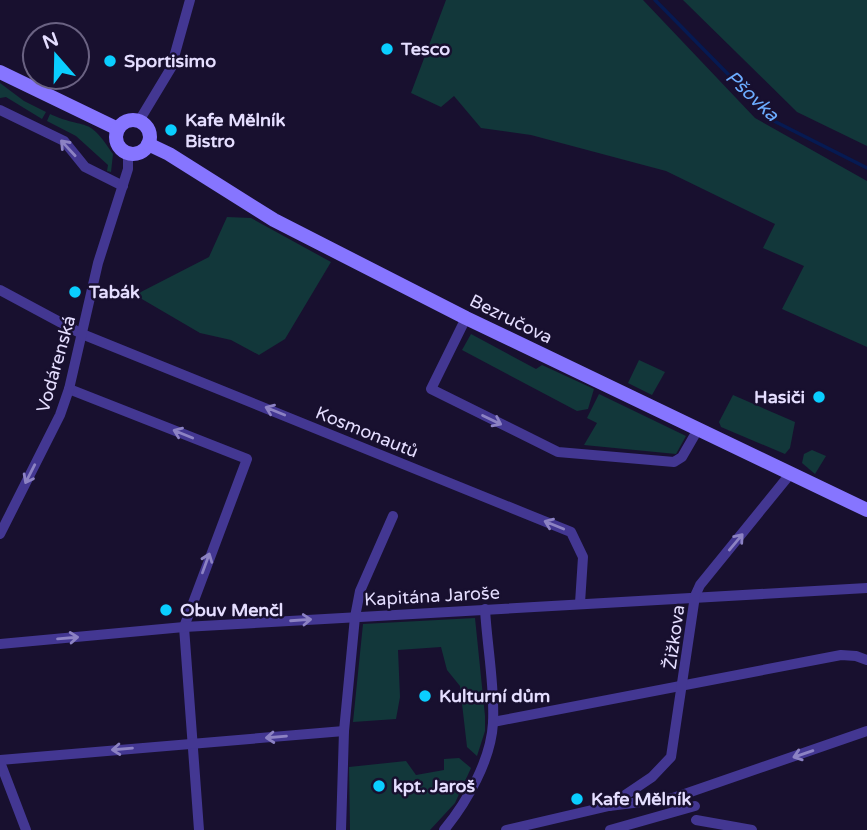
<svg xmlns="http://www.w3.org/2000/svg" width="867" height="830" font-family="'Varela Round',sans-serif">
<rect width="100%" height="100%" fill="#18102f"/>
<g fill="#12373a">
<path d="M 446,0 L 643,0 L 755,118 L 867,181 L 867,347 L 782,309 L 804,266 L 763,248 L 775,224 L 666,171 L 531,135 L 481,128 L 454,96 L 441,107 L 411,93 Z"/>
<path d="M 683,0 L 867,0 L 867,146 L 797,112 Z"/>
<path d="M 0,83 L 24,101 L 46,112 L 42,119 L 6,97 L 0,98 Z"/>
<path d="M 50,114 C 87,131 87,114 113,154 L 111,172 L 107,171 L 108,165 L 76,136 L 47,121 Z"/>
<path d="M 227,217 L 251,218 L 331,262 L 285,339 L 259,355 L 231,340 L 200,333 L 135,295 L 209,257 Z"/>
<path d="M 471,334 L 536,369 L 542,365 L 594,389 L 588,409 L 577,411 L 462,350 Z"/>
<path d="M 639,360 L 665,372 L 652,395 L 628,383 Z"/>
<path d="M 599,394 L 686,436 L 676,454 L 584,445 L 597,423 L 587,418 Z"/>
<path d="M 733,395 L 795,422 L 790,448 L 785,454 L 721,427 L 719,422 Z"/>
<path d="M 812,450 L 826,456 L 815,474 L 802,463 L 804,454 Z"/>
<path d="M 475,618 L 485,716 L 485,731 L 477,756 L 467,747 L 460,686 L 447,670 L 441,647 L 398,650 L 400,697 L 396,719 L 353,722 L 363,624 Z"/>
<path d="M 459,758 L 471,768 L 455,803 L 430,830 L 350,830 L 349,767 L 406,761 L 416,775 L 444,770 L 444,759 Z"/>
</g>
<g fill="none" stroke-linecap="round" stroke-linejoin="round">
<path stroke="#061a52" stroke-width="3.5" d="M 655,0 L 774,121 L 867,168"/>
<g stroke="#433792" stroke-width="10">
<path d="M 0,110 L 64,141 L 85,167 L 123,186"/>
<path d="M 139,121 L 171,68 L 190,0"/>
<path d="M 0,290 L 82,334 L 571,532 L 583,557 L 580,603"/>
<path d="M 466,318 L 431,389 L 558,452 L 674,462 L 682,457 L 697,431"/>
<path d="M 69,389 L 247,459 L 184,627 L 199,830"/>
<path d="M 0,534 L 60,415 L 69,389 L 98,263 L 128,169 L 128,153"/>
<path d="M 0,644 L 184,627 L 867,588"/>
<path d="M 493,722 L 841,655 L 856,656 L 867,660"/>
<path d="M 0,760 L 344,731"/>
<path d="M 0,762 L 26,830"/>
<path d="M 609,806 L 652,777 L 671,757 L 695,596 L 700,585 L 791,473"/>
<path d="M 696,820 L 752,830"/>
<path d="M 341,830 L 344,731 L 355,617 L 360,591 L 393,516"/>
<path d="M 444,830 C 467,802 491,760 493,723 C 495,686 487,646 485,609"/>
<path d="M 506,830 L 609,806 L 673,798 L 867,731"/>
<path d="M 610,830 L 695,806"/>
</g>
<g stroke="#8675ff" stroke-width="14">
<path d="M 0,72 L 118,129"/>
<circle cx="133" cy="137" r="17"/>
<path d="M 148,144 L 169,154 L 274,220 L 466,318 L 867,510"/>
</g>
</g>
<defs><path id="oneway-shaft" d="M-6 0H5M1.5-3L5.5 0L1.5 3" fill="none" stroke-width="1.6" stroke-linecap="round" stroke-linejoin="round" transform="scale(1.75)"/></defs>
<g stroke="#8c82c3">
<use href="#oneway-shaft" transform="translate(68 148) rotate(-133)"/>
<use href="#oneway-shaft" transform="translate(275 411) rotate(-158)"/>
<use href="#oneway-shaft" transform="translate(492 420) rotate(26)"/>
<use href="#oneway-shaft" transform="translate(183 434) rotate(-158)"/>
<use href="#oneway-shaft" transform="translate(30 474) rotate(117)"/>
<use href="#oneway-shaft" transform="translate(554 525) rotate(-158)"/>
<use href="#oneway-shaft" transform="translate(736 542) rotate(-50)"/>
<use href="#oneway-shaft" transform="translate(206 563) rotate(-70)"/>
<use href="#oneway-shaft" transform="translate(301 620) rotate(-4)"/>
<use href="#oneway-shaft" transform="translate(68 638) rotate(-5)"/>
<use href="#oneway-shaft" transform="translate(276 737) rotate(175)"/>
<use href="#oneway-shaft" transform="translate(122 749) rotate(175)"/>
<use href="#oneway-shaft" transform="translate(803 754) rotate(161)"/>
</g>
<g fill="#0aceff" stroke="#18102f" stroke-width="2.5">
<circle cx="387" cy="49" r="7"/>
<circle cx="110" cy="61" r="7"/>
<circle cx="171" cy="130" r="7"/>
<circle cx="75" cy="292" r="7"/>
<circle cx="819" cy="397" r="7"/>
<circle cx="166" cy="610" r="7"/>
<circle cx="425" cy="696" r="7"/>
<circle cx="379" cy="786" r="7"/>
<circle cx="577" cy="799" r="7"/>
</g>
<g text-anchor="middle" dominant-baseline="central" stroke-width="5" stroke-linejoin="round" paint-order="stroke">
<g font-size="18" font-weight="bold" fill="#e5deff" stroke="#18102f" text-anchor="start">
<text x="401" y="49">Tesco</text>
<text x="124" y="61">Sportisimo</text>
<text x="185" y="120">Kafe Mělník<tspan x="185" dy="21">Bistro</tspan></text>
<text x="89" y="292">Tabák</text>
<text x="805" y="397" text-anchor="end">Hasiči</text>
<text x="180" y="610">Obuv Menčl</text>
<text x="439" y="696">Kulturní dům</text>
<text x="393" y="786">kpt. Jaroš</text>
<text x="591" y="799">Kafe Mělník</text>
</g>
<g font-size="18" fill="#e5deff" stroke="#18102f">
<text transform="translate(511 319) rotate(26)">Bezručova</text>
<text transform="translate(56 364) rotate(-74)">Vodárenská</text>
<text transform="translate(367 432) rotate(22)">Kosmonautů</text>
<text transform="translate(432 596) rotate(-3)">Kapitána Jaroše</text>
<text transform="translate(674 637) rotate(-82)">Žižkova</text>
</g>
<g font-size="19" font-style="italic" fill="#6cacff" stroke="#18102f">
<text transform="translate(752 96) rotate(43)">Pšovka</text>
</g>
</g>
<g transform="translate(56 56) rotate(340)"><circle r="33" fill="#18102f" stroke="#6a6282" stroke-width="2"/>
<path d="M0-5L12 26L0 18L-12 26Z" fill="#0aceff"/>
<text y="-10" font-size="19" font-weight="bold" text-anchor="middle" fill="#e5deff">N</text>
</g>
</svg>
